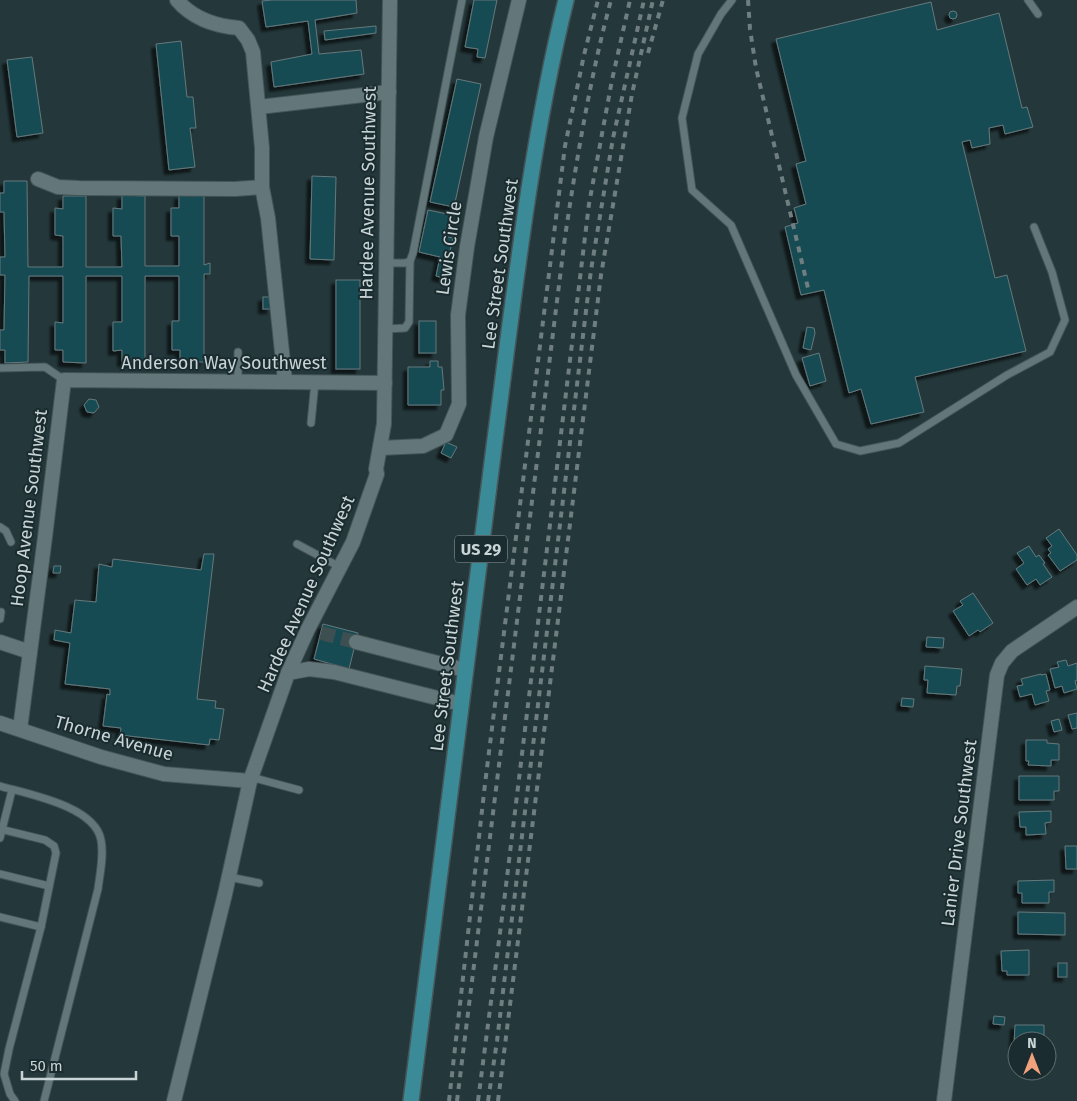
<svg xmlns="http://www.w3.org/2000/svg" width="1077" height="1101" font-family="'Fira Sans',sans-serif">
<defs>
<filter id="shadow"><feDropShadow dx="-4.5" dy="4.5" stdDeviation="1" flood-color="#0009"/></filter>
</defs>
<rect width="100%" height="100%" fill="#24373a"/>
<g fill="#194b53" stroke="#65797c" filter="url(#shadow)">
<path d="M 272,0 L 356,0 L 357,13 L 315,20 L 319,54 L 361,50 L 364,74 L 274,87 L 271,62 L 312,54 L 308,21 L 266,27 L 262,1 Z"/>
<path d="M 474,0 L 497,0 L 485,58 L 477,57 L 478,49 L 465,47 Z"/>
<path d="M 931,2 L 937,30 L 999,13 L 1022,108 L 1027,107 L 1033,127 L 1005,134 L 1003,125 L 989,128 L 990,144 L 972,148 L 970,140 L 962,142 L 995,278 L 1007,275 L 1026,351 L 915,377 L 924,412 L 871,424 L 861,389 L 849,393 L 824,290 L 801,295 L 785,227 L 798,223 L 794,208 L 806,204 L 796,164 L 806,161 L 776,39 Z"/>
<circle cx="953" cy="15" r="4"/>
<path d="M 376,26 L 376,33 L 325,40 L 324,31 Z"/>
<path d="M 181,41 L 187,97 L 193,97 L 196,128 L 190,128 L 195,167 L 169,170 L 156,44 Z"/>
<path d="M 32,57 L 43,133 L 17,137 L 7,60 Z"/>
<path d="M 457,79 L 481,84 L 454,207 L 430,202 Z"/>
<path d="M 312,176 L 336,177 L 334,260 L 310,259 Z"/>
<path d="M 4,181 L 27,181 L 28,267 L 63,267 L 63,236 L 55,235 L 55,208 L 63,209 L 63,196 L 86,196 L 86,267 L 122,267 L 121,236 L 113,236 L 113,208 L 122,209 L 122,195 L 145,196 L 145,266 L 179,266 L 179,236 L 171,236 L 171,208 L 179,208 L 179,195 L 204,195 L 204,265 L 210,263 L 210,274 L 204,274 L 204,362 L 180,362 L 180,350 L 172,350 L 172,321 L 179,321 L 179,276 L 145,276 L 145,362 L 122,362 L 122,350 L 113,351 L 113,322 L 122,322 L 122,276 L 86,276 L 86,363 L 63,362 L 63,350 L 55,350 L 55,322 L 63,323 L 63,276 L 29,276 L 28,362 L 5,363 L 5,350 L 0,350 L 0,330 L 4,330 L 5,275 L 0,275 L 0,257 L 5,257 L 4,212 L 0,212 L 0,193 L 4,193 Z"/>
<path d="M 428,210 L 452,215 L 447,237 L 453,238 L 444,278 L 436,276 L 440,257 L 419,252 Z"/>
<rect x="336" y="280" width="24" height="89"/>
<rect x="263" y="297" width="8" height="12"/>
<rect x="419" y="321" width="17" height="32"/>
<path d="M 807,327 L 814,328 L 815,333 L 811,350 L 803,348 Z"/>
<path d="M 819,353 L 826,381 L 810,386 L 802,358 Z"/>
<path d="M 430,361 L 438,361 L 438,367 L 442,367 L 444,390 L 441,390 L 441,405 L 408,405 L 408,367 L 430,367 Z"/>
<path d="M 89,399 L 96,400 L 99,407 L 94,413 L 87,412 L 84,405 Z"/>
<path d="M 446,442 L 457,447 L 451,458 L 441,453 Z"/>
<path d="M 1059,529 L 1077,555 L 1077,560 L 1060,571 L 1048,555 L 1051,553 L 1048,549 L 1052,546 L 1046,538 Z"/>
<path d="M 1029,546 L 1036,557 L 1039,555 L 1045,563 L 1043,564 L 1052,577 L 1040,585 L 1036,579 L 1027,585 L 1016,569 L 1024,563 L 1017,553 Z"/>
<path d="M 204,554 L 214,554 L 197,699 L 216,701 L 215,708 L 224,709 L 219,740 L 210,739 L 209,745 L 120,735 L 121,728 L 103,726 L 107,694 L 110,695 L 110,689 L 65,684 L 70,643 L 54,640 L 55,630 L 71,633 L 75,600 L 96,602 L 99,564 L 112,567 L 113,559 L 201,570 Z"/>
<path d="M 54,566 L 61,566 L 60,573 L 53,573 Z"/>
<path d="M 973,593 L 993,623 L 980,632 L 978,630 L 969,636 L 953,611 L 963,605 L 960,601 Z"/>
<path d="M 323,624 L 358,633 L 349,669 L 314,659 Z"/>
<path d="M 927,637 L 944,638 L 943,648 L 926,647 Z"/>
<path d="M 1066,660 L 1068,666 L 1077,663 L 1077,680 L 1075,681 L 1077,689 L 1064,693 L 1062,686 L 1055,688 L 1050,669 L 1059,667 L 1057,662 Z"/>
<path d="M 925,666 L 962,669 L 960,686 L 957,686 L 956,695 L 927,693 L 928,680 L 924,680 Z"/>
<path d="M 1041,674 L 1041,675 L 1046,674 L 1050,690 L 1046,691 L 1049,701 L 1035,705 L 1032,694 L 1020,697 L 1017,686 L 1023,685 L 1021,679 Z"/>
<path d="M 902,698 L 914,699 L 913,707 L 901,706 Z"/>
<path d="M 1077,713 L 1077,728 L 1072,729 L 1068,715 Z"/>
<path d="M 1059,719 L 1062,730 L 1054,732 L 1051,721 Z"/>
<path d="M 1026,740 L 1047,740 L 1047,743 L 1059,744 L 1059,760 L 1051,760 L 1051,766 L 1028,765 L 1029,761 L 1026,761 Z"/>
<path d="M 1019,776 L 1059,776 L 1059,791 L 1054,791 L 1054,800 L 1019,800 Z"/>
<path d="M 1051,811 L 1051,822 L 1045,823 L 1046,834 L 1026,835 L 1026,827 L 1020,827 L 1019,812 Z"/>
<path d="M 1065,846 L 1077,846 L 1077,869 L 1066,869 Z"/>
<path d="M 1054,880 L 1054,892 L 1049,892 L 1049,903 L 1022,903 L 1022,893 L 1018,893 L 1018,881 Z"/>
<path d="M 1018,912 L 1065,913 L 1065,935 L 1018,934 Z"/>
<path d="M 1029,950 L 1029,975 L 1007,975 L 1007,971 L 1002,971 L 1001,951 Z"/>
<rect x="1058" y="963" width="9" height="14"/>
<path d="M 994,1016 L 1005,1017 L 1004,1025 L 993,1024 Z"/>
<path d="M 1015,1025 L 1044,1025 L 1044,1041 L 1017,1041 L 1017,1045 L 1014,1045 Z"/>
</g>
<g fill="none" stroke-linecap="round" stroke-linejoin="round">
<path stroke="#3d4f51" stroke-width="14" stroke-dasharray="14 7" stroke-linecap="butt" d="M 321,633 L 356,642"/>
<g stroke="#455557" stroke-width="9">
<g id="lane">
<path d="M 732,0 L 721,14 L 698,54 L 682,118 L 692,190 L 731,225 L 796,375 L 836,444 L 860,451 L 899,443 L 1007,375 L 1050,352 L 1065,320 L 1052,272 L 1034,227"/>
<path d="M 1028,0 L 1038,14"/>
<path d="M 386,263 L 405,263 L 410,261 L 413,253 L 462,0"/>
<path d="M 385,329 L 405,328 L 409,322 L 410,261"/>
<path d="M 0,368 L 45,367 L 64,380"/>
<path d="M 238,381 L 238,352"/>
<path d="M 311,423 L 315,382"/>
<path d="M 0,527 L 6,531 L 11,542"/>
<path d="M 297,544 L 340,567"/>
<path d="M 0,619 L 1,612"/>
<path d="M 251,777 L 299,790"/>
<path d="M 0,786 C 28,794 95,806 101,840 C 104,856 100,873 98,889 L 44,1101"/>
<path d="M 0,829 L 45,840 L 54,846 L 56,853 L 41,927"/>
<path d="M 0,838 L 12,790"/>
<path d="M 0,874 L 49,886"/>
<path d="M 229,877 L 259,883"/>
<path d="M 0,917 L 41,927 L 9,1049 L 4,1074 L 10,1094 L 15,1101"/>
</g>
</g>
<g stroke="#455557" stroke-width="16">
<g id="street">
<path d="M 177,0 C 193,19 215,26 239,28 L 248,40 L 253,52 L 262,148 L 262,187 L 268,218 L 285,381"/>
<path d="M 259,107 L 389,92"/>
<path d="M 38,179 L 58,187 L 79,188 L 235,189 L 262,187"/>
<path d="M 380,448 L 423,446 L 446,435 L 459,404 L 458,315 L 467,247 L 486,137 L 519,0"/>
<path d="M 0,642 L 30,652"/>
<path d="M 356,642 L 465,670"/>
<path d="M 288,673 L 309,669 L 334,672 L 461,704"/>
<path d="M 0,723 L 101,757 L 164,774 L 250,781"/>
<path d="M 20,729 L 45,537 L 64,380 L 385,383"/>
<path d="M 174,1101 L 225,894 L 250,781 L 288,673 L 308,629 L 353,542 L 377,474 L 376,469 L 384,424 L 390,0"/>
<path d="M 944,1101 L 997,675 L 1002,663 L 1012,651 L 1077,607"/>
</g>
</g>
<g stroke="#455557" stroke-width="18">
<path id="primary" d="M 411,1101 C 439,883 466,665 494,447 C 514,297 530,146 566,0"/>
</g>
<use href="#lane" stroke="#63777b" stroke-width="7"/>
<use href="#street" stroke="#63777b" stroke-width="14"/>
<use href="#primary" stroke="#3a8b97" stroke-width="15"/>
<g stroke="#6f7e81" stroke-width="4" stroke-dasharray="6 6" stroke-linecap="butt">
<path d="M 748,0 L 750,29 L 756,68 L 808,288"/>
<path d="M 648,53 L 663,0"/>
<path d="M 449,1101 L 485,784 L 565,146 L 584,55 L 598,0"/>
<path d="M 457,1101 L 565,237 C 577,157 590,78 611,0"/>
<path d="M 478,1101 L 504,902 L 589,204 L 612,80 L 630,0"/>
<path d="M 488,1101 L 497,1041 L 591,270 L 613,138 L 644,0"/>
<path d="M 498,1101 L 601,275 L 632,94 L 653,0"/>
</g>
</g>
<g text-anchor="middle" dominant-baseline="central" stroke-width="4" stroke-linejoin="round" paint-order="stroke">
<rect fill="#1a2c2f" stroke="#94a2a4" stroke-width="1" x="455" y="535.5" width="52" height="27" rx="4"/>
<g font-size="16" font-weight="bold" fill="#c9d4d6">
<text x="481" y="549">US 29</text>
</g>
<g font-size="18" fill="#c9d4d6" stroke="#1a2c2f">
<text transform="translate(368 193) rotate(-89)">Hardee Avenue Southwest</text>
<text transform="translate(449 248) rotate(-82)">Lewis Circle</text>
<text transform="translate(500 264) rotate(-82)">Lee Street Southwest</text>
<text x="224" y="363">Anderson Way Southwest</text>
<text transform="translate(29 508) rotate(-83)">Hoop Avenue Southwest</text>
<text transform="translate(306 594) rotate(-66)">Hardee Avenue Southwest</text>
<text transform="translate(447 666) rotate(-83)">Lee Street Southwest</text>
<text transform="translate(114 738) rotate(16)">Thorne Avenue</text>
<text transform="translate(959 833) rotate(-83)">Lanier Drive Southwest</text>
</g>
</g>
<g transform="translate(1032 1056)"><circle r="24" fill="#1a2c2f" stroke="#606f72"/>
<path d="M0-4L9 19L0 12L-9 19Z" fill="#f1a17c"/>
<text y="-8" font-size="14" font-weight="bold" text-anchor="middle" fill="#c9d4d6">N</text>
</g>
<path d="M22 1071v8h114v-8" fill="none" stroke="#c9d4d6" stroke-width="2.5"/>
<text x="30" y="1071" font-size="15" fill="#c9d4d6" stroke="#1a2c2f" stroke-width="4" paint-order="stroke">50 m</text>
</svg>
